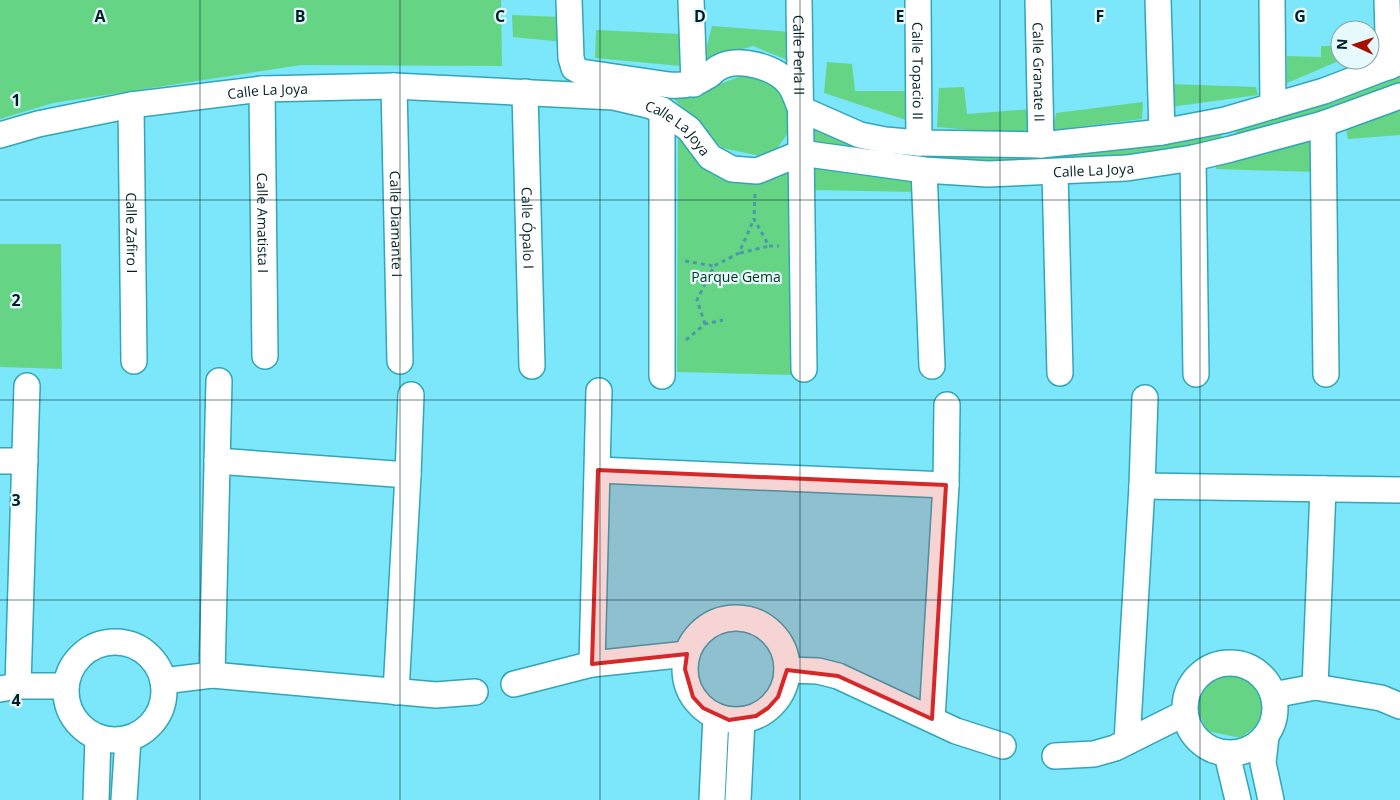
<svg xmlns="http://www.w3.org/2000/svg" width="1400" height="800" font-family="'Open Sans',sans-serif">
<rect width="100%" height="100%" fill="#7ce6fa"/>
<g fill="#65d585">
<path d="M 0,0 L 501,0 L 502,66 L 301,65 L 53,103 L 0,119 Z"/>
<path d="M 512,15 L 560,17 L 564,42 L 513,37 Z"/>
<path d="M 712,26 L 791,32 L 790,61 L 753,46 L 703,61 Z"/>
<path d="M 596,30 L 681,34 L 681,66 L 595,58 Z"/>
<path d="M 1321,46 L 1340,46 L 1341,60 L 1287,83 L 1287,56 L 1321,57 Z"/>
<path d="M 827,62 L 852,64 L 855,91 L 911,91 L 912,122 L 824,93 Z"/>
<path d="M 754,71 L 784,88 L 791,129 L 770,158 L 722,148 L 674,99 L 707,89 Z"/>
<path d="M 1400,71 L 1400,84 L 1386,90 L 1239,140 L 1235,128 Z"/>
<path d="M 1171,84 L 1256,87 L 1258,95 L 1170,107 Z"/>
<path d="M 964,87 L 967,114 L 1032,109 L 1032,136 L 937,127 L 939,88 Z"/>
<path d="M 1400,100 L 1400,135 L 1348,139 L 1345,122 Z"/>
<path d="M 1143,102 L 1142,119 L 1053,130 L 1056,113 Z"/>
<path d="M 808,117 L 853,139 L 849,153 L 812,145 Z"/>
<path d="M 678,126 L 725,180 L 793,163 L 795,375 L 677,372 Z"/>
<path d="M 1218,126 L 1225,146 L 1007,169 L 870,157 L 872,143 Z"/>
<path d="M 1314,135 L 1316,172 L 1216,169 L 1214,159 Z"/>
<path d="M 808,161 L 916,175 L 916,192 L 812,190 Z"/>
<path d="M 0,244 L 61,244 L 62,369 L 0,367 Z"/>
<path d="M 1217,670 L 1247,673 L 1264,695 L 1261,722 L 1241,738 L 1207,731 L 1195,704 Z"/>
</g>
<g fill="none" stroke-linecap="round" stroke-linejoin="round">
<g stroke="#33a5b7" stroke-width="28">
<g id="street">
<path d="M 569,0 L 571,58 L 574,68 L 581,72 L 669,85 C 682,86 695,85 706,77 C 711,75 714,70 718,68 C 738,56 776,67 789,84 C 795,91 797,102 801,109 L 860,135 L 885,140 L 919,143 L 1041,145 L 1162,132 L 1225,120 L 1324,91 L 1400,62"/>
<path d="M 691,0 L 694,84"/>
<path id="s1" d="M 799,0 L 804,369"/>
<path id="s2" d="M 918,0 L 919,143"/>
<path id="s3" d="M 1038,0 L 1041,145"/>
<path d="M 1158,0 L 1162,132"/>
<path d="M 1272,0 L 1273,106"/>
<path d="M 1387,0 L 1389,67"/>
<path id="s4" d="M 394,86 L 400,361"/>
<path id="s5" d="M 262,89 L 265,356"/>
<path id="s6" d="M 525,92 L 532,366"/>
<path id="s7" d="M 131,105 L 134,361"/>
<path d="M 1323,124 L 1326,374"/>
<path id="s8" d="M 0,135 L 38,124 L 131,105 L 262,89 L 394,86 L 614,97 L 648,105 L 662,110 L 689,129 L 710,157 L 732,169 L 757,171 L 801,153 L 924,170 L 988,174 L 1127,168 L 1193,158 L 1231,149 L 1323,124 L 1400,96"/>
<path d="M 1193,158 L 1196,374"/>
<path d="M 924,170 L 932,366"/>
<path d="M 1055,172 L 1060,373"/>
<path d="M 662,376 L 662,110"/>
<path d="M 0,461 L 25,461"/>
<path d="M 217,461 L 408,475"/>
<path d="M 598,470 L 946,485"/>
<path d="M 1142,486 L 1400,490"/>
<circle cx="736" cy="669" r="51"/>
<circle cx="115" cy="691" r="49"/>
<circle cx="1230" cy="708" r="45"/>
<path d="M 592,664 L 599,391"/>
<path d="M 787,670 L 818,671 L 838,676 L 956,731 L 1003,746"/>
<path d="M 212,675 L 219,381"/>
<path d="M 163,681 L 212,675 L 436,695 L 475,692"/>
<path d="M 514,684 L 592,664 L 687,654"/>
<path d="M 18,686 L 27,386"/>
<path d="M 1315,687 L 1323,489"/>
<path d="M 0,689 L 18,686 L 66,686"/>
<path d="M 396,692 L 408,475 L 411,395"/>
<path d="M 1273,695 L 1315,687 L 1381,698 L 1400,706"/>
<path d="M 932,719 L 946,485 L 947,405"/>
<path d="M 1266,736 L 1263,763 L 1271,800"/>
<path d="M 1127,742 L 1142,486 L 1145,398"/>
<path d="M 1227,754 L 1238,800"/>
<path d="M 1055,756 L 1094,754 L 1115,748 L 1185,713"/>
<path d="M 96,800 L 98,737"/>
<path d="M 124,800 L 128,739"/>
<path d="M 712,800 L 716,716"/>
<path d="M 738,800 L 742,720"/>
</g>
</g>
<g stroke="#4c99a7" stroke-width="3" stroke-dasharray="4 4" stroke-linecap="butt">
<path d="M 755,194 L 754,219 L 769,246 L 779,246"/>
<path d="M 740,253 L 769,246"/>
<path d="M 685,261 L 714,266"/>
<path d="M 705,324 L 697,300 L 714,266 L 739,253 L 754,219"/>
<path d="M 686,340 L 705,324 L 723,320"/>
</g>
<use href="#street" stroke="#fff" stroke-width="25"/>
</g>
<path fill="#d62828" fill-opacity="0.2" stroke="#d62828" stroke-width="4" stroke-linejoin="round" d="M 598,470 L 946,485 L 932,719 L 838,676 L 787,670 L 778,697 L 768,708 L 756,716 L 729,720 L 703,708 L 693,697 L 685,669 L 687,654 L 592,664 Z"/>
<path fill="none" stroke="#002025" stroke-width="1" stroke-opacity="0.55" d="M 200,0 L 200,800M 400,0 L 400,800M 600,0 L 600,800M 800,0 L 800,800M 1000,0 L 1000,800M 1200,0 L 1200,800M 0,200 L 1400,200M 0,400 L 1400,400M 0,600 L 1400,600"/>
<g text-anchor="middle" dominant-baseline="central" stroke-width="4.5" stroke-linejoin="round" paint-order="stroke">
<g font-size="14" fill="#002025" stroke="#e6f9fd">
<text stroke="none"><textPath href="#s1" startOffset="55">Calle Perla II</textPath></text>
<text stroke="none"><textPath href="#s2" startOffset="71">Calle Topacio II</textPath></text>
<text stroke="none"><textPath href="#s3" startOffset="72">Calle Granate II</textPath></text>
<text stroke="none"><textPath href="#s8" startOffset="272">Calle La Joya</textPath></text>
<text stroke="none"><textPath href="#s8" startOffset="692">Calle La Joya</textPath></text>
<text stroke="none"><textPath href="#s8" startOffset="1128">Calle La Joya</textPath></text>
<text stroke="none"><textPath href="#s5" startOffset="134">Calle Amatista I</textPath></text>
<text stroke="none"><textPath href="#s4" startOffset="138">Calle Diamante I</textPath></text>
<text stroke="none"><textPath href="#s6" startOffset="136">Calle Ópalo I</textPath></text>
<text stroke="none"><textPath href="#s7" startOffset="128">Calle Zafiro I</textPath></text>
</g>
<g font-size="14" fill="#033616" stroke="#e6f9fd">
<text x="736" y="276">Parque Gema</text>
</g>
</g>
<g font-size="16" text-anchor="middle" font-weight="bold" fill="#002025" stroke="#e6f9fd" stroke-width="4.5" stroke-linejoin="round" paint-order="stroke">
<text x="100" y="22">A</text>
<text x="300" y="22">B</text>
<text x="500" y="22">C</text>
<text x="700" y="22">D</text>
<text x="900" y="22">E</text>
<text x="1100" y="22">F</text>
<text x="1300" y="22">G</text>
<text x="16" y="106">1</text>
<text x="16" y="306">2</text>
<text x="16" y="506">3</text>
<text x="16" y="706">4</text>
</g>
<g transform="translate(1355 45) rotate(273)"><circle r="24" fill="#e6f9fd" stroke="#8aa2a7"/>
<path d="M0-4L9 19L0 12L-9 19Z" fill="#a40f00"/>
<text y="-8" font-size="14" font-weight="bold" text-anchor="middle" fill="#002025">N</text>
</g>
</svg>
